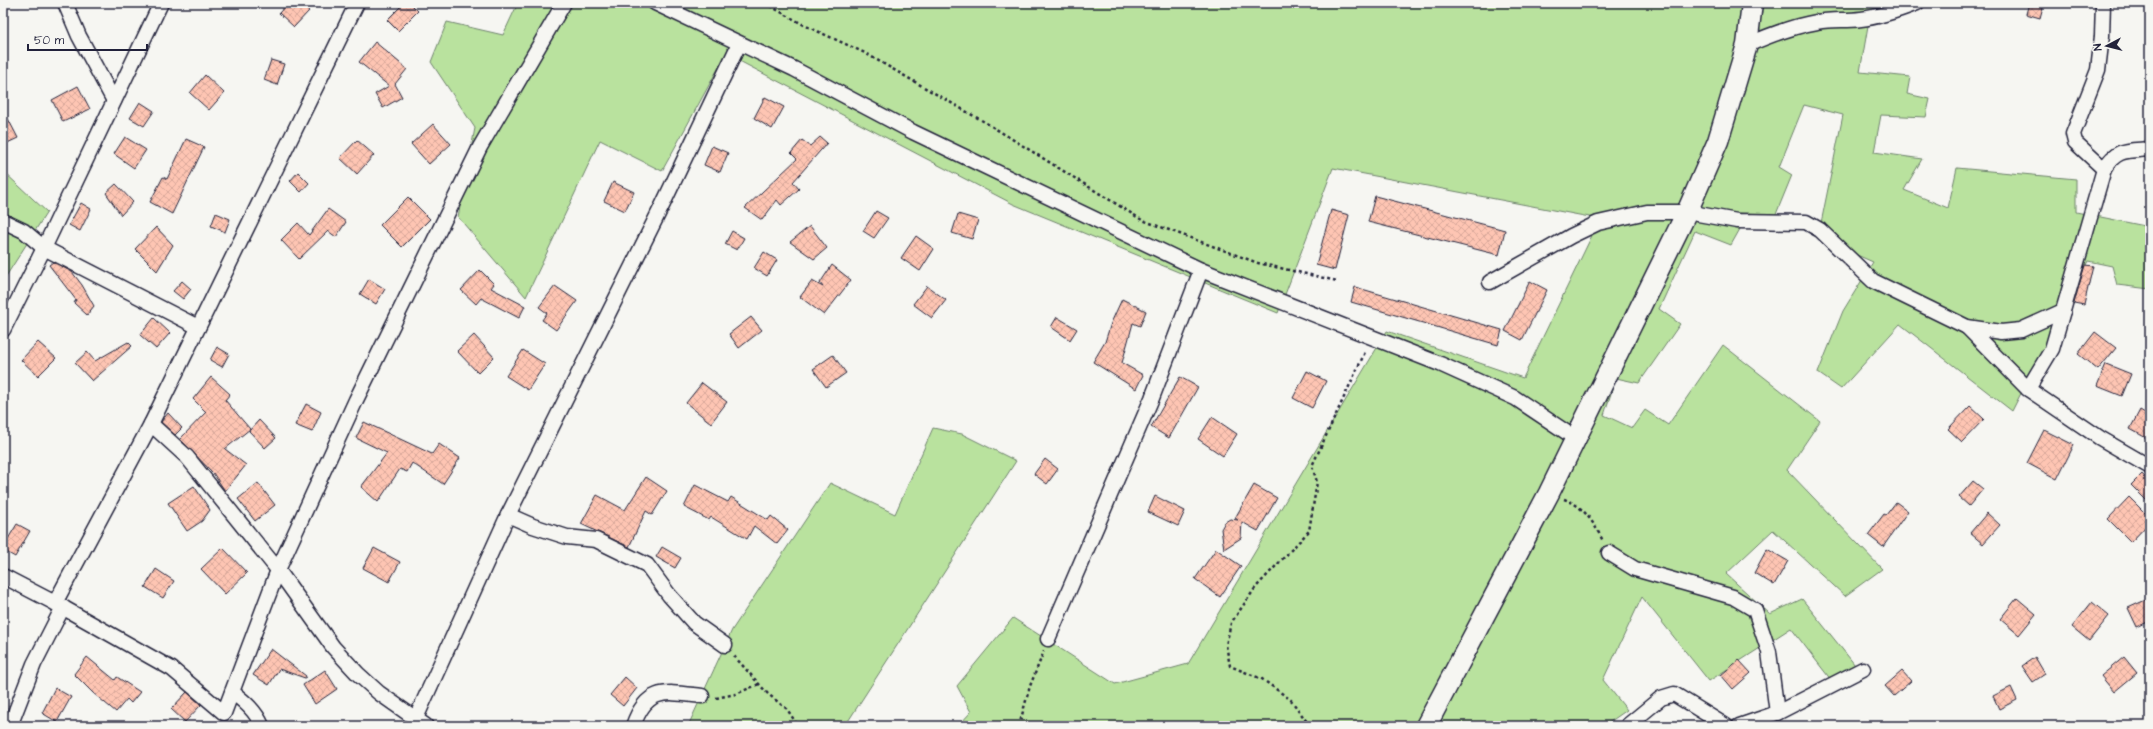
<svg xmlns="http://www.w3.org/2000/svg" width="2153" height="729" font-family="'Architects Daughter',sans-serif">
<defs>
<pattern id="building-cross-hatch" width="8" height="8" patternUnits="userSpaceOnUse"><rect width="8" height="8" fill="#fec5b3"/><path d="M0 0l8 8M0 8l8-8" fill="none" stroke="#d9a99b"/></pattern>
</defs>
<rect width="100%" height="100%" fill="#f6f6f2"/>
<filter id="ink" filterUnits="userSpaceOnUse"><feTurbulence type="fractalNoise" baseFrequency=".025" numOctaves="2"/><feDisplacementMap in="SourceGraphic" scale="8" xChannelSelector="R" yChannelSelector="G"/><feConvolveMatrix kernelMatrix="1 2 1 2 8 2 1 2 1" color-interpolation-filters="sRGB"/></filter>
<g filter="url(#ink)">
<g fill="#b9e29e" stroke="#6e826c">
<path d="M 518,3 L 1913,3 L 1870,14 L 1860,72 L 1910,77 L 1907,94 L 1930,99 L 1926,117 L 1881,115 L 1874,152 L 1922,159 L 1904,190 L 1948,208 L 1957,168 L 2076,179 L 2076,212 L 2150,227 L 2150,289 L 2117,285 L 2112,266 L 2088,261 L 2012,411 L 1900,324 L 1841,389 L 1818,373 L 1843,311 L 1873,262 L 1818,238 L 1843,115 L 1804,105 L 1779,167 L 1792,175 L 1772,224 L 1749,213 L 1731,245 L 1695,231 L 1659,309 L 1680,324 L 1639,383 L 1616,378 L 1604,415 L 1632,428 L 1645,410 L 1668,425 L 1723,345 L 1820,421 L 1787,470 L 1882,569 L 1845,596 L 1773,530 L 1726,574 L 1770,614 L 1802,599 L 1863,675 L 1838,689 L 1791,628 L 1709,681 L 1642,597 L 1603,680 L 1627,710 L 1604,726 L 958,726 L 971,712 L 957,686 L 1013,618 L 1115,684 L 1188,664 L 1387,331 L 1523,378 L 1600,219 L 1333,168 L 1278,313 L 1013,204 L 726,54 L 662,171 L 600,140 L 526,297 L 458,217 L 475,128 L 431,62 L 447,22 L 503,35 Z"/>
<path d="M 3,171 L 47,212 L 3,281 Z"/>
<path d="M 933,428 L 962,434 L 1016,461 L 845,726 L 688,726 L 732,630 L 830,483 L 895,514 Z"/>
</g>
<g fill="url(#building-cross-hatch)" stroke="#22223b">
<path d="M 288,3 L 301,3 L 309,11 L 294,27 L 279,13 Z"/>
<path d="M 404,3 L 410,3 L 418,11 L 398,31 L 387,20 Z"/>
<path d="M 2029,3 L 2044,3 L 2040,18 L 2026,14 Z"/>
<path d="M 375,42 L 407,69 L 395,84 L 402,97 L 383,108 L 375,94 L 389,86 L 359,62 Z"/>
<path d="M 271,60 L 284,64 L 277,85 L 264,80 Z"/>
<path d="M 205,75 L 224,93 L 209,110 L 190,93 Z"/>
<path d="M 78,86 L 90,109 L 63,122 L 52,100 Z"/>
<path d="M 765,97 L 784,107 L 772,129 L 754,118 Z"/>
<path d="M 140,102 L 154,111 L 144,126 L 130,118 Z"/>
<path d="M 3,109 L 18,138 L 3,145 Z"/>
<path d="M 433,124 L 451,144 L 429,164 L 411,144 Z"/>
<path d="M 125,137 L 146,150 L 134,168 L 114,154 Z"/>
<path d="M 820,137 L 827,143 L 793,182 L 799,189 L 781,205 L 777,200 L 762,220 L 745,208 L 797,159 L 791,153 L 802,140 L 810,146 Z"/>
<path d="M 186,139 L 204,147 L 172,214 L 150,202 L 163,177 L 167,179 Z"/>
<path d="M 357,140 L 374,155 L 357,174 L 340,158 Z"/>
<path d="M 712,146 L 728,153 L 720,172 L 704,165 Z"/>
<path d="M 298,172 L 309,183 L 301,192 L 290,181 Z"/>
<path d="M 613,182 L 634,192 L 625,211 L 604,201 Z"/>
<path d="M 116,184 L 133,202 L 121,215 L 106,193 Z"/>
<path d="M 1375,196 L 1505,230 L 1499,255 L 1368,222 Z"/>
<path d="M 408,197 L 430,219 L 402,247 L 380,225 Z"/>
<path d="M 81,203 L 91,209 L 80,231 L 69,225 Z"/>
<path d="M 328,209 L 346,222 L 336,237 L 328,231 L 299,259 L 281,240 L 298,223 L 309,235 Z"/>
<path d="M 1331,210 L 1349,215 L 1335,270 L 1316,265 Z"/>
<path d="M 876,211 L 888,218 L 874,238 L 863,231 Z"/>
<path d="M 216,213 L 230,219 L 225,232 L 211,226 Z"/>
<path d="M 958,214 L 978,220 L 972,239 L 952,233 Z"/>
<path d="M 810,226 L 827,248 L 814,259 L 790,242 Z"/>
<path d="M 156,227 L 173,245 L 157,271 L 135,249 Z"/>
<path d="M 732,231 L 744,238 L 737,250 L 725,244 Z"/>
<path d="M 916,236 L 934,249 L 920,271 L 901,258 Z"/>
<path d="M 764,252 L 777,260 L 767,276 L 754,268 Z"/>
<path d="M 53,262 L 72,272 L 82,285 L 94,306 L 87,315 L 74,303 L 76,300 L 49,265 Z"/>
<path d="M 832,265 L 851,280 L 824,315 L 800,297 L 812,281 L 823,287 L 820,283 Z"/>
<path d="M 2085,265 L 2093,266 L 2084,305 L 2074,303 Z"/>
<path d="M 480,270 L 494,284 L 491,288 L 525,306 L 519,318 L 481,298 L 476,304 L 461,290 Z"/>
<path d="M 369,279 L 385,289 L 376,304 L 360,294 Z"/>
<path d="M 182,281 L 191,289 L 183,299 L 173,291 Z"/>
<path d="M 1530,281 L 1547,290 L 1522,340 L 1505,331 Z"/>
<path d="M 555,286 L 577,301 L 556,330 L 542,320 L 547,313 L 539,307 Z"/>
<path d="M 927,286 L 946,300 L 932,318 L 913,304 Z"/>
<path d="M 1355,287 L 1502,330 L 1498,345 L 1351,302 Z"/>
<path d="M 1122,299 L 1146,311 L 1140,326 L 1133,323 L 1122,363 L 1143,375 L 1136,389 L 1093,362 L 1105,342 L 1111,323 Z"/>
<path d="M 751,317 L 762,330 L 739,348 L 729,334 Z"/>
<path d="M 1057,317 L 1077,329 L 1070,340 L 1051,327 Z"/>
<path d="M 154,318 L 170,333 L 156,349 L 140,335 Z"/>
<path d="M 2095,332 L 2116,348 L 2098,370 L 2078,354 Z"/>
<path d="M 474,335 L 494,357 L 478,373 L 457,351 Z"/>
<path d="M 38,342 L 56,358 L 38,376 L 21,360 Z"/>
<path d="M 128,342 L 132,346 L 92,381 L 75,363 L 87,352 L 95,361 Z"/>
<path d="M 217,347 L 229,354 L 222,367 L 210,360 Z"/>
<path d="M 523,350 L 545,364 L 528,390 L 506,376 Z"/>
<path d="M 833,355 L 846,373 L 826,387 L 813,369 Z"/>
<path d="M 2106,364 L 2131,374 L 2122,396 L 2097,386 Z"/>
<path d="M 1307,371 L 1326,381 L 1312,408 L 1293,398 Z"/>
<path d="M 211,377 L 230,394 L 225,400 L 250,429 L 225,449 L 246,465 L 225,491 L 213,473 L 180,439 L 206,412 L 193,399 Z"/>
<path d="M 1180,377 L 1198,387 L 1169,438 L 1151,427 Z"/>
<path d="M 702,383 L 727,402 L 711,423 L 686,403 Z"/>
<path d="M 306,404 L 321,412 L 312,432 L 295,425 Z"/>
<path d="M 1970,406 L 1984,419 L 1962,442 L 1948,429 Z"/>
<path d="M 2140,410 L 2150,416 L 2150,440 L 2130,429 Z"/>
<path d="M 168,413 L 182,428 L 175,435 L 161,422 Z"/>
<path d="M 1212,417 L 1237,434 L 1223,456 L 1198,439 Z"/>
<path d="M 259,420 L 276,438 L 265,448 L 249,431 Z"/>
<path d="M 364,422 L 432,454 L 439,444 L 460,458 L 443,484 L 412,463 L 407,472 L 400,469 L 378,502 L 361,487 L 387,453 L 356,438 Z"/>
<path d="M 2044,430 L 2074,445 L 2057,479 L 2027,463 Z"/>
<path d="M 1045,459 L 1058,469 L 1047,484 L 1034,474 Z"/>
<path d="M 2142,474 L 2150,483 L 2150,504 L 2131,485 Z"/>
<path d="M 646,477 L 667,491 L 652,515 L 646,511 L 629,547 L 581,524 L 597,495 L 625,510 Z"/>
<path d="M 1973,481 L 1983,489 L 1969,506 L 1959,497 Z"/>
<path d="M 258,483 L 275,505 L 255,521 L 238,499 Z"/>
<path d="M 695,485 L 728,502 L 731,497 L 768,520 L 771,516 L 788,530 L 777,544 L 754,526 L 747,539 L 711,517 L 709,520 L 684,507 Z"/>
<path d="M 1254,485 L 1277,498 L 1258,531 L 1242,522 L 1241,538 L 1224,549 L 1221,529 L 1225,522 L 1230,519 L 1238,520 L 1235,518 Z"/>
<path d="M 194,486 L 210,510 L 202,521 L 187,531 L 168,503 Z"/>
<path d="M 1155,496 L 1185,511 L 1178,526 L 1148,512 Z"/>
<path d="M 2129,497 L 2150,518 L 2150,522 L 2131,542 L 2108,519 Z"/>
<path d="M 1896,502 L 1908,511 L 1883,547 L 1868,535 L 1884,514 L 1886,515 Z"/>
<path d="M 1987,513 L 2000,525 L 1983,544 L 1970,533 Z"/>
<path d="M 17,524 L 30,531 L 15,557 L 3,550 L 3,547 Z"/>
<path d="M 662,547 L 681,558 L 675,568 L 656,557 Z"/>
<path d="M 223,548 L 247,573 L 225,594 L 201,569 Z"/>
<path d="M 374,548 L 400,562 L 389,582 L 363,568 Z"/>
<path d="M 1216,549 L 1241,566 L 1220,597 L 1195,579 Z"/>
<path d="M 1767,549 L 1788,561 L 1774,585 L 1754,573 Z"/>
<path d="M 156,569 L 174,581 L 163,598 L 145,587 Z"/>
<path d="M 2017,598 L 2036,614 L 2019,635 L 2000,619 Z"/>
<path d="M 2150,598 L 2150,621 L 2137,627 L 2128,608 Z"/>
<path d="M 2092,602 L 2109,616 L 2089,641 L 2072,627 Z"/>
<path d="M 271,649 L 306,676 L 305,678 L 279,669 L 269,685 L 253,675 Z"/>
<path d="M 87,657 L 115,680 L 117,677 L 140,692 L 131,703 L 127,699 L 116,712 L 93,693 L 74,674 Z"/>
<path d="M 2035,657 L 2045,674 L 2033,682 L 2022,666 Z"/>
<path d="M 2124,657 L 2137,673 L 2114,692 L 2101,676 Z"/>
<path d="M 1739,660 L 1751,673 L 1733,689 L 1721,675 Z"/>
<path d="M 325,670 L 337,689 L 315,704 L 303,685 Z"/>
<path d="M 1902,671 L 1911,681 L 1894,696 L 1885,686 Z"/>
<path d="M 625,677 L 637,688 L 623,706 L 610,695 Z"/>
<path d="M 2011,687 L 2017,700 L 1999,709 L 1993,696 Z"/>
<path d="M 55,688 L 71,697 L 57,722 L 42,713 Z"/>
<path d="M 187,692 L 201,705 L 185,722 L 171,709 Z"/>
</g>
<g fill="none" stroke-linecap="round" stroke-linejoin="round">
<g stroke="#22223b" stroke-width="17">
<g id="street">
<path d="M 65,3 L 79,36 L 114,101"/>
<path d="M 655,3 L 794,69 L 913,132 L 1201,270 L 1440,364 L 1515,398 L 1575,438"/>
<path d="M 1747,45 C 1770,35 1793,26 1817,22 C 1832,19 1846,21 1861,19 C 1880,17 1899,10 1917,3"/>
<path d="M 2104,169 C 2117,148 2127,151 2150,149"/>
<path d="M 3,221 L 24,231 L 44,248 L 198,327"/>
<path d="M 1490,282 L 1571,236 L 1598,223 L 1647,212 L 1687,212 L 1737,221 L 1806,222 L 1820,230 L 1873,281 L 1967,327 L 2001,332 L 2021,330 L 2063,311"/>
<path d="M 1967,327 L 2028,389 L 2100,438 L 2150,467"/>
<path d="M 3,330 L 44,248 L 161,3"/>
<path d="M 2028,389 L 2052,349 L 2104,169 L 2075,142 L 2073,134 L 2098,70 L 2102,36 L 2103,3"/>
<path d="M 151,424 L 187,457 L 278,570 L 333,647 L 358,674 L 379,693 L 426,726"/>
<path d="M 508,515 L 533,526 L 567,537 L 596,540 L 647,565 L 669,595 L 694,623 L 725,645"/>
<path d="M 1609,553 L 1635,569 L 1733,597 L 1755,610 L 1769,652 L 1777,713"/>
<path d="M 3,576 L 55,603 L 172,669 L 224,713 L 278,570 L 356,400 L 480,147 L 564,3"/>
<path d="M 55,603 L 151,424 L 357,3"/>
<path d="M 1048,639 L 1152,398 L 1201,270"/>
<path d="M 232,692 C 244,701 256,711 262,726"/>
<path d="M 416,718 L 508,515 L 663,204 L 739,44"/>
<path d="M 10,726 L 34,664 L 63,607"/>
<path d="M 633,726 C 647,686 666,692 702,696"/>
<path d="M 1627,726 L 1661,698 L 1674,694 L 1726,726"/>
<path d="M 1739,726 L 1777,713 L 1863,669"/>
</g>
</g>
<g stroke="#22223b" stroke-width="23">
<path id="secondary" d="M 1426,726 L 1549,493 L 1687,212 L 1718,141 L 1747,45 L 1752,3"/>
</g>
<g stroke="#22223b" stroke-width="2.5" stroke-dasharray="3 3" stroke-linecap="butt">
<path d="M 765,3 L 804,25 L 865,53 L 988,124 L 1142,220 L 1258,263 L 1337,281"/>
<path d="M 1564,499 C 1584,506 1594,523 1603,541"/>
<path d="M 734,656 L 768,694 L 787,709 L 798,726"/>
<path d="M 716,698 L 736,694 L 759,684"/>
<path d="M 1019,726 L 1030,686 L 1044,651"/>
<path d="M 1310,726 L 1291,700 L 1262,679 L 1230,666 L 1226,645 L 1231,623 L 1256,587 L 1309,531 L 1317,482 L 1312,466 L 1366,350"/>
</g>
<use href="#street" stroke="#f6f6f2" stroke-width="14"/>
<use href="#secondary" stroke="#f6f6f2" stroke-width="20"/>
</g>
</g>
<rect width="2153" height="729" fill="none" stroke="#f6f6f2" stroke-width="16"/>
<rect x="8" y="8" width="2137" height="713" fill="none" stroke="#22223b" stroke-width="1.5" filter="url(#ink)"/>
<g transform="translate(2107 46) rotate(263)" stroke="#f6f6f2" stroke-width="3" paint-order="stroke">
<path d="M0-3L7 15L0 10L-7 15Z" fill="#22223b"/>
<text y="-6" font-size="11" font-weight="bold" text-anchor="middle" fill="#22223b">N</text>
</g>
<path d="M28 44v6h119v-6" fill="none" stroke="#22223b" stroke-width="2"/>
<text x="34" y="44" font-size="12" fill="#22223b" stroke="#f6f6f2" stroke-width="3" paint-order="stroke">50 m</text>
</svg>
